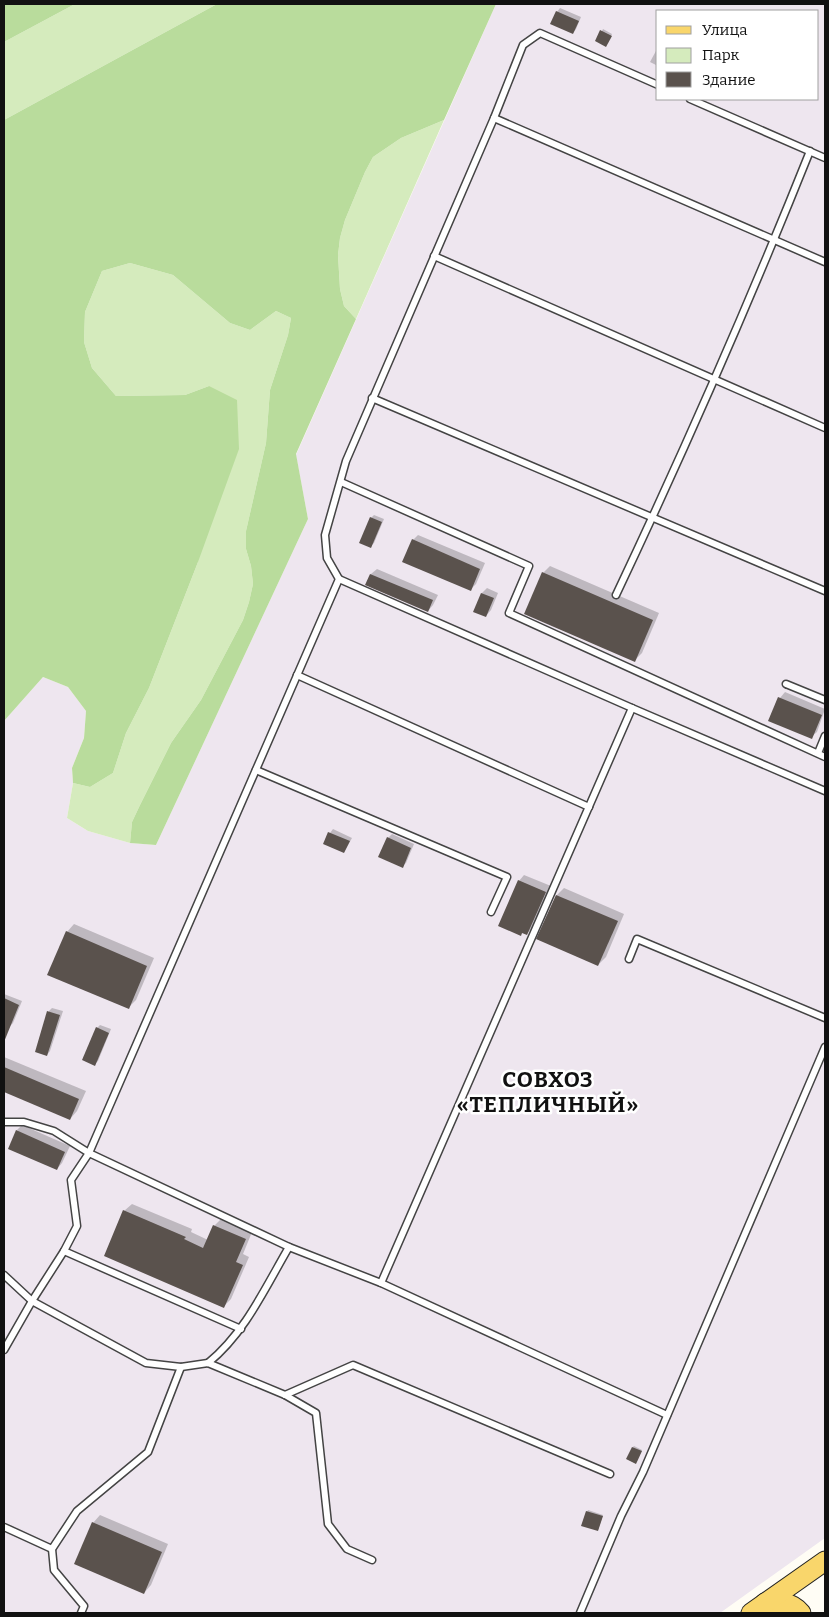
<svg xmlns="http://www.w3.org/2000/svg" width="829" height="1617" font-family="Bitter,serif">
<rect width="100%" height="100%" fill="#fffdf5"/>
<path fill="#eee6ef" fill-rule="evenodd" d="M 496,4 L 825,4 L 825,1538 L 720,1613 L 4,1613 L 4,721 L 43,677 L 68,687 L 86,711 L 84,738 L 72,768 L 73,783 L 67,818 L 88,831 L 130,843 L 156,845 L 308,519 L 296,455 ZM 658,11 L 818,11 L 818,99 L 658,99 Z"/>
<g fill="#d5ebbd">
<path d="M 75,4 L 217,4 L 4,120 L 4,42 Z"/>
<path d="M 444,120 L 356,319 L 344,306 L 340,289 L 338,255 L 340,238 L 345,220 L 365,172 L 373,157 L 401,138 Z"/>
<path d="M 130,263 L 173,275 L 230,323 L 250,330 L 276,311 L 291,318 L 288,335 L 270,390 L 266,443 L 246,531 L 246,549 L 251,566 L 253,584 L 249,602 L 243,620 L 201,700 L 171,743 L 140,805 L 132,822 L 130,843 L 88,831 L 67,818 L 73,783 L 90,787 L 113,773 L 126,733 L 149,688 L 198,562 L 209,386 L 185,395 L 116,396 L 92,368 L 84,342 L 85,312 L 102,271 Z"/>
</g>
<g fill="#b9dc9c">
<path d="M 4,4 L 75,4 L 4,42 Z"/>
<path d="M 217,4 L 496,4 L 444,120 L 401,138 L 373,157 L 365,172 L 345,220 L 340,238 L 338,255 L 340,289 L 344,306 L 356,319 L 296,454 L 308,519 L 156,845 L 130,843 L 132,822 L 140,805 L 171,743 L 201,700 L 243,620 L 249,602 L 253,584 L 251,566 L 246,549 L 246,531 L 266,443 L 270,390 L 288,335 L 291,318 L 276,311 L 250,330 L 230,323 L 173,275 L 130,263 L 102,271 L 85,312 L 84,342 L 92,368 L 116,396 L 185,395 L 209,386 L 237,400 L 239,449 L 198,562 L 149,688 L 126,733 L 113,773 L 90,787 L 73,783 L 72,768 L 84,738 L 86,711 L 68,687 L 43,677 L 4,721 L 4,120 Z"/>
</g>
<g fill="#0003">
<path d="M 560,8 L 581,17 L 576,29 L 573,33 L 557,12 Z"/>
<path d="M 603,29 L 612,34 L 607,44 L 597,41 Z"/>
<path d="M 657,49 L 658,50 L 658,66 L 650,62 Z"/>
<path d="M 374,515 L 384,519 L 374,543 L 371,546 L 371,518 Z"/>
<path d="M 418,535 L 485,563 L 476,584 L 471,589 L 413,540 Z"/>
<path d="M 550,566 L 659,613 L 642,653 L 634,661 L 543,573 Z"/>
<path d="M 377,569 L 438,595 L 433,605 L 428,611 L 367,584 L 371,574 Z"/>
<path d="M 487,588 L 498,593 L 491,610 L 486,616 L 474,611 L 482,593 Z"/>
<path d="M 785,692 L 825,709 L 817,732 L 811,737 L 780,698 Z"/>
<path d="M 333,829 L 352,838 L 344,852 L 330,833 Z"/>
<path d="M 392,834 L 414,844 L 406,863 L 402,866 L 388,838 Z"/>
<path d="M 524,875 L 551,886 L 532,928 L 527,934 L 523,932 L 521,934 L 519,881 Z"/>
<path d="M 564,888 L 624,914 L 606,957 L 598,965 L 538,939 L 557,895 Z"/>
<path d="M 74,924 L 154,958 L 136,1000 L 128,1008 L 67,932 Z"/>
<path d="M 4,994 L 22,1001 L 13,1023 L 10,1026 L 4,1024 Z"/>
<path d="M 52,1008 L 63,1011 L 50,1051 L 47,1055 L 49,1011 Z"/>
<path d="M 100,1025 L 111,1029 L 98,1061 L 95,1064 L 97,1028 Z"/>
<path d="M 4,1057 L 86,1091 L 77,1111 L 70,1119 L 4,1091 Z"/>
<path d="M 22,1125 L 70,1146 L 62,1163 L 57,1169 L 17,1130 Z"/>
<path d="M 132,1204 L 192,1229 L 191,1232 L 208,1240 L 214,1226 L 221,1219 L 252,1232 L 243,1254 L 249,1257 L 231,1299 L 224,1306 L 124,1211 Z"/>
<path d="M 634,1446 L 642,1450 L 637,1461 L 633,1447 Z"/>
<path d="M 588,1510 L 603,1515 L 598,1530 L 587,1512 Z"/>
<path d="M 100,1515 L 168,1544 L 151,1585 L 144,1593 L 93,1523 Z"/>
</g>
<g fill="#5a524d">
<path d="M 556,11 L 579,21 L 573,34 L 550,24 Z"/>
<path d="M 600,30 L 612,36 L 606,47 L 595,41 Z"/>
<path d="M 370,517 L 382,522 L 371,548 L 359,543 Z"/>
<path d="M 412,539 L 480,569 L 471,591 L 402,562 Z"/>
<path d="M 542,572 L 653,620 L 635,662 L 524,614 Z"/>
<path d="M 370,574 L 433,600 L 428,612 L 365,585 Z"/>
<path d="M 481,593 L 494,598 L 486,617 L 473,612 Z"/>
<path d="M 778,697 L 822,715 L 812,739 L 768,721 Z"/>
<path d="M 328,832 L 350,841 L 344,853 L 323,844 Z"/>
<path d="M 387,837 L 411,848 L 403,868 L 378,857 Z"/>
<path d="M 518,880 L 546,892 L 527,935 L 522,933 L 521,936 L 498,926 Z"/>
<path d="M 556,895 L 618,921 L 598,966 L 536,939 Z"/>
<path d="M 66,931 L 147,966 L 129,1009 L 47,975 Z"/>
<path d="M 4,998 L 19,1005 L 4,1042 Z"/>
<path d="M 47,1011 L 60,1015 L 47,1056 L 35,1052 Z"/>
<path d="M 96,1027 L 109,1033 L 95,1066 L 82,1060 Z"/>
<path d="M 4,1067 L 79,1099 L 70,1120 L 4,1092 Z"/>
<path d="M 16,1130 L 65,1152 L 57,1170 L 8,1149 Z"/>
<path d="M 123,1210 L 186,1237 L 184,1239 L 203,1248 L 213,1225 L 246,1239 L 236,1262 L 243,1265 L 224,1308 L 104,1256 Z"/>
<path d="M 632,1447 L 642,1451 L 636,1464 L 626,1459 Z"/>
<path d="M 586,1511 L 603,1516 L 598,1531 L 581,1526 Z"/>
<path d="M 92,1522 L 162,1552 L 144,1594 L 74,1564 Z"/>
</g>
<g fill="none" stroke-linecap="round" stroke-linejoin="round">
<g stroke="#444" stroke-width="9">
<g id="service">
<path d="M 690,99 L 825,158"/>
<path d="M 494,118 L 825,262"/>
<path d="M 434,256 L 825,428"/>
<path d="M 372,398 L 825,591"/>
<path d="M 341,482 L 529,566 L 509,613 L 825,757"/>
<path d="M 339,579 L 632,708 L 825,791"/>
<path d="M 616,595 C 685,449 750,301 810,151"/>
<path d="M 297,675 L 589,807"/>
<path d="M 786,684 L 825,700"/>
<path d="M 818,753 L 825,736"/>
<path d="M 256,770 L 507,877 L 491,912"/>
<path d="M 629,959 L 637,939 L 825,1018"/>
<path d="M 4,1122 L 24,1122 L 54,1131 L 89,1153 L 289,1247 L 381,1283 L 667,1415"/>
<path d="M 64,1251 L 241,1329"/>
<path d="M 4,1275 L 32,1301 L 146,1363 L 181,1367 L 208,1363 L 285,1395 L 316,1413 L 328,1524 L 347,1549 L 372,1560"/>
<path d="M 381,1283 L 632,708"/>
<path d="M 4,1350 L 32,1301 L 64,1251 L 77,1226 L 71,1180 L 89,1153 L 339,579 L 327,558 L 325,535 L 346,461 L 494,118 L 523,45 L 540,33 L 658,85"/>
<path d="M 208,1363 C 245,1333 265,1288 289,1247"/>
<path d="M 285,1395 L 353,1365 L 610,1474"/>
<path d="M 4,1527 L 52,1549"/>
<path d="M 81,1613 L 84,1606 L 54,1570 L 52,1549 L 77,1511 L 148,1452 L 181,1367"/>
<path d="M 580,1613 L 621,1516 L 643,1472 L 825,1047"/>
</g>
</g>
<g stroke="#222" stroke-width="21">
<g id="primary">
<path d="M 765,1603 C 779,1602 791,1601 801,1613"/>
<path d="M 751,1613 L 825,1561"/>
</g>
</g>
<use href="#service" stroke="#fff" stroke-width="6"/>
<use href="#primary" stroke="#f9d66b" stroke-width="19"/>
</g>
<g text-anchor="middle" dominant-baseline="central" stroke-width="5" stroke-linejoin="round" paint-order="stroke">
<g font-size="22" font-weight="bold" letter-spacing="1" fill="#111" stroke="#fff">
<text x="548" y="1079">СОВХОЗ<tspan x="548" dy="25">«ТЕПЛИЧНЫЙ»</tspan></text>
</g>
</g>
<rect width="829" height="1617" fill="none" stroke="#111111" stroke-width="10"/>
<rect x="656" y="10" width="162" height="90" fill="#ffffff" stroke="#a0a0a0"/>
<rect x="666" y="26" width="25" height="8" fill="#f9d66b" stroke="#a0a0a0"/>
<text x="702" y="35" font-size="15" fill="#111111">Улица</text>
<rect x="666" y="48" width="25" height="15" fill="#d5ebbd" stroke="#a0a0a0"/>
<text x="702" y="60" font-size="15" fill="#111111">Парк</text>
<rect x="666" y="72" width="25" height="15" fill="#5a524d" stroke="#a0a0a0"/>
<text x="702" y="85" font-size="15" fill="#111111">Здание</text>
</svg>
